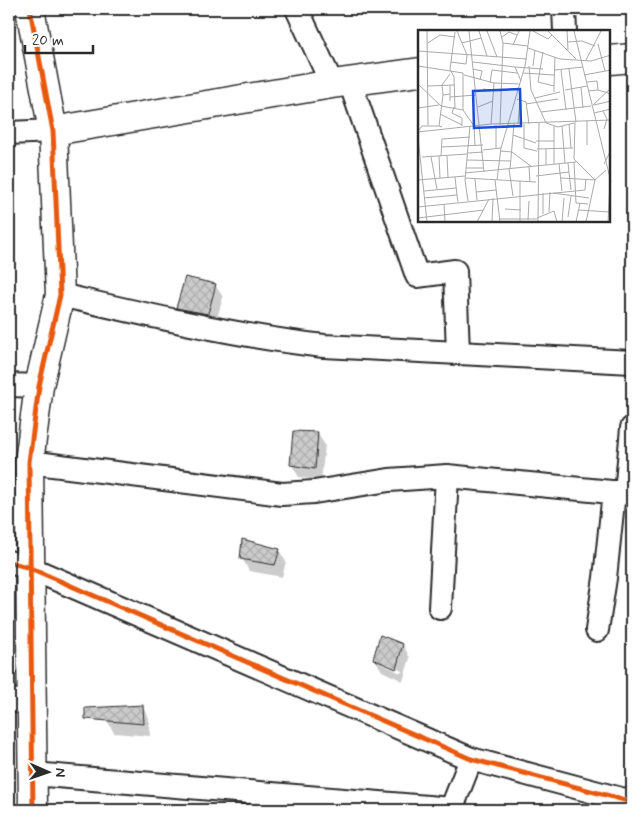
<svg xmlns="http://www.w3.org/2000/svg" width="641" height="819" font-family="Mynerve,sans-serif">
<defs>
<pattern id="building-cross-hatch" width="8" height="8" patternUnits="userSpaceOnUse" patternTransform="scale(1.25)"><rect width="8" height="8" fill="#cbcbcb"/><path d="M0 0l8 8M0 8l8-8" fill="none" stroke="#aeaeae"/></pattern>
</defs>
<rect width="100%" height="100%" fill="#fff"/>
<filter id="ink" filterUnits="userSpaceOnUse"><feTurbulence type="fractalNoise" baseFrequency=".02" numOctaves="2"/><feDisplacementMap in="SourceGraphic" scale="10" xChannelSelector="R" yChannelSelector="G"/><feConvolveMatrix kernelMatrix="1 2 1 2 8 2 1 2 1" color-interpolation-filters="sRGB"/></filter>
<g filter="url(#ink)">
<g fill="#0003" fill-rule="evenodd">
<path d="M 215,285 L 223,297 L 215,326 L 185,320 L 178,307 Z"/>
<path d="M 317,433 L 325,445 L 321,481 L 299,477 L 292,465 Z"/>
<path d="M 279,550 L 286,562 L 282,577 L 249,571 L 242,558 Z"/>
<path d="M 403,645 L 410,658 L 403,681 L 382,671 L 374,658 ZM 382,661 L 402,671 L 401,673 L 382,664 Z"/>
<path d="M 142,706 L 149,718 L 150,736 L 114,733 L 107,720 Z"/>
</g>
<g fill="url(#building-cross-hatch)" stroke="#2b2b2b">
<path d="M 185,277 L 216,284 L 208,314 L 176,308 Z"/>
<path d="M 293,431 L 318,432 L 315,469 L 290,465 Z"/>
<path d="M 242,539 L 280,549 L 275,565 L 240,559 Z"/>
<path d="M 380,635 L 403,644 L 396,669 L 373,659 Z"/>
<path d="M 143,705 L 144,724 L 85,719 L 85,708 Z"/>
</g>
<g fill="none" stroke-linecap="round" stroke-linejoin="round">
<g stroke="#2b2b2b" stroke-width="26">
<g id="street">
<path d="M 297,9 L 332,84"/>
<path d="M 564,9 L 565,31"/>
<path d="M 350,82 L 417,276 L 455,271 L 458,353"/>
<path d="M 9,133 L 53,131"/>
<path d="M 60,295 C 148,315 235,336 324,346 L 632,362"/>
<path d="M 9,385 L 39,386"/>
<path d="M 29,462 L 282,494 L 314,492 L 389,480 L 447,476 L 632,494"/>
<path d="M 626,493 L 632,428"/>
<path d="M 9,562 L 30,568 L 471,759 L 632,802"/>
<path d="M 440,608 L 447,476"/>
<path d="M 597,630 L 605,578 L 614,492"/>
<path d="M 9,700 L 32,703"/>
<path d="M 33,774 L 452,809"/>
<path d="M 451,810 L 471,759"/>
</g>
</g>
<g stroke="#2b2b2b" stroke-width="31">
<g id="secondary">
<path d="M 30,9 L 53,131 L 60,295 L 39,386 L 29,462 L 33,810"/>
<path d="M 610,60 L 632,58"/>
<path d="M 53,131 L 332,84 L 420,72"/>
</g>
</g>
<use href="#street" stroke="#fff" stroke-width="22"/>
<use href="#secondary" stroke="#fff" stroke-width="28"/>
<g stroke="#fff" stroke-width="8">
<g id="cycleway">
<path d="M 30,9 L 53,131 L 60,295 L 39,386 L 29,462 L 33,810"/>
<path d="M 9,562 L 30,568 L 471,759 L 632,802"/>
</g>
</g>
<use href="#cycleway" stroke="#e8590c" stroke-width="5"/>
</g>
</g>
<g transform="translate(418 30)">
<rect width="192" height="192" fill="#fff"/>
<path fill="none" stroke="#aaa" stroke-width="1" d="M 9,1 L 10,95M 51,1 L 66,142M 61,1 L 69,26M 69,1 L 79,27M 82,1 L 85,13 L 82,95M 115,1 L 130,9 L 134,5M 130,1 L 158,29M 149,1 L 150,20M 156,1 L 193,152M 84,7 L 91,2 L 99,5M 149,12 L 164,11 L 177,16M 10,13 L 22,5 L 37,7M 44,13 L 63,8M 85,13 L 110,16M 180,14 L 187,41M 95,15 L 101,1M 110,18 L 142,29 L 173,31 L 193,25M 0,21 L 109,29M 125,22 L 120,52 L 136,56 L 136,62M 168,30 L 183,1M 33,32 L 48,34 L 49,25 L 39,1M 55,32 L 97,37 L 103,51M 0,36 L 45,43 L 45,80 L 56,96 L 57,116M 111,36 L 113,60 L 128,93 L 140,97 L 156,93M 115,36 L 117,20M 97,37 L 125,39M 32,39 L 36,47 L 37,78M 32,39 L 37,2M 55,39 L 64,41 L 62,50M 151,39 L 158,92M 137,40 L 165,37M 143,40 L 148,80M 105,43 L 136,45M 46,45 L 76,53 L 73,94M 166,45 L 193,40M 169,52 L 179,51 L 180,60M 72,53 L 74,40 L 99,43M 76,53 L 102,54M 0,54 L 23,76 L 45,80M 32,55 L 32,71M 10,56 L 36,55M 136,56 L 137,27M 163,57 L 165,78M 65,59 L 83,61M 147,60 L 169,56M 170,61 L 180,60 L 193,64M 25,65 L 24,55 L 32,44M 32,67 L 58,65M 117,68 L 142,62M 99,69 L 108,72 L 111,94M 108,74 L 140,69M 175,75 L 193,58M 176,75 L 193,71M 36,77 L 34,83 L 44,88 L 44,96M 60,77 L 75,71M 0,78 L 21,75M 185,81 L 189,89 L 186,99M 123,82 L 173,76M 176,83 L 193,79M 22,84 L 44,95M 157,92 L 156,129 L 177,150M 100,94 L 102,70M 106,94 L 106,118 L 119,121M 151,94 L 153,118M 136,96 L 136,134M 144,96 L 147,133M 24,97 L 21,96 L 25,65 L 32,64M 1,100 L 4,96 L 21,96M 0,102 L 73,94 L 193,90M 95,105 L 118,113M 0,107 L 9,192M 118,111 L 136,111M 169,115 L 169,91M 23,117 L 65,115M 78,118 L 78,95M 119,119 L 155,118M 128,119 L 128,135M 65,120 L 83,118M 82,121 L 94,122 L 114,137M 50,123 L 65,122M 21,126 L 22,148M 23,126 L 24,109 L 52,107M 29,126 L 30,148M 4,127 L 49,124M 13,127 L 19,159M 49,130 L 93,131M 156,132 L 158,173 L 170,174M 150,133 L 153,160M 141,134 L 144,161M 186,134 L 193,120M 111,137 L 112,152M 48,138 L 66,138M 91,139 L 95,166M 92,139 L 96,94M 47,143 L 158,132M 118,146 L 151,142M 37,147 L 39,165M 47,148 L 118,152M 143,148 L 177,150M 57,149 L 59,170M 0,150 L 47,146M 77,150 L 82,192M 79,150 L 83,118 L 107,36 L 112,1M 102,151 L 102,192M 6,161 L 38,158M 58,162 L 78,160M 135,163 L 171,168M 6,168 L 39,165 L 40,172M 50,171 L 47,150 L 52,96M 26,174 L 27,192M 0,177 L 167,160 L 168,149M 87,179 L 103,180M 161,180 L 192,182M 131,182 L 132,162M 125,184 L 125,163M 150,187 L 153,166M 0,188 L 66,180M 119,188 L 136,181 L 139,192M 81,189 L 119,189M 110,190 L 111,171M 59,192 L 71,169M 74,192 L 75,168M 120,192 L 121,93M 144,192 L 146,168M 158,192 L 162,173M 168,192 L 177,150 L 188,140M 190,192 L 192,151"/>
<path fill="#1d4ed8" fill-opacity="0.15" stroke="#1d4ed8" stroke-width="2.5" d="M 102,59 L 103,96 L 56,98 L 55,61 Z"/>
<rect width="192" height="192" fill="none" stroke="#2b2b2b" stroke-width="2.5"/>
</g>
<rect width="641" height="819" fill="none" stroke="#fff" stroke-width="30"/>
<rect x="15" y="15" width="611" height="789" fill="none" stroke="#2b2b2b" stroke-width="2" filter="url(#ink)"/>
<g transform="translate(48 772) rotate(92)" stroke="#ffffff" stroke-width="4" paint-order="stroke">
<path d="M0-4L9 19L0 12L-9 19Z" fill="#2b2b2b"/>
<text y="-8" font-size="14" font-weight="bold" text-anchor="middle" fill="#2b2b2b">N</text>
</g>
<path d="M25 45v8h68v-8" fill="none" stroke="#2b2b2b" stroke-width="2.5"/>
<text x="32" y="45" font-size="15" fill="#2b2b2b" stroke="#ffffff" stroke-width="4" paint-order="stroke">20 m</text>
</svg>
